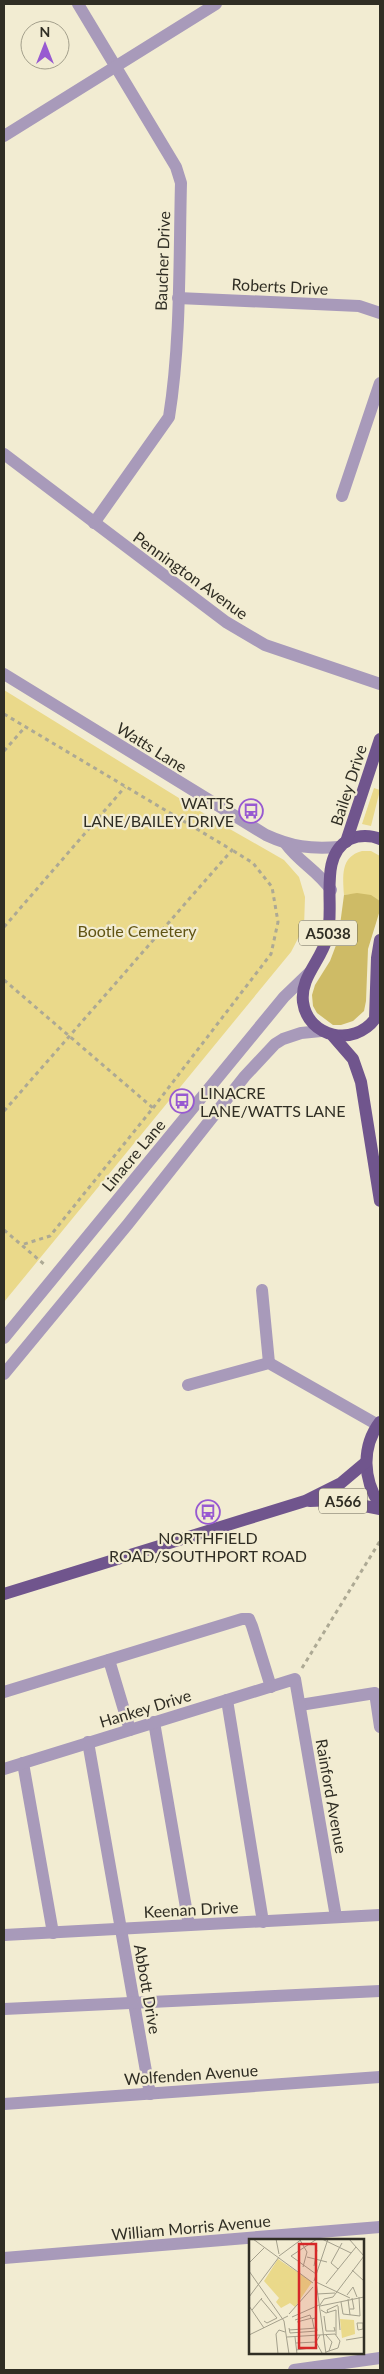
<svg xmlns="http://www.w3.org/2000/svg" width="384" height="2374" font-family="Lato,sans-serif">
<rect width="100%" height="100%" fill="#f2ecd2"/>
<g fill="#ead98a">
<path d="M 4,690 L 221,824 L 284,860 L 299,877 L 305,897 L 304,927 L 291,952 L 4,1302 Z"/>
<path d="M 374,788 L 380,790 L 371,826 L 362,824 Z"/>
<path d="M 362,851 L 371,851 L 380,856 L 380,901 C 368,894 358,893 344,895 C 343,876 340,857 362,851 Z"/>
</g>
<path fill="#cebb66" d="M 357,893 L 371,895 L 380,901 L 380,910 L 368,949 L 366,1001 L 364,1011 L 353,1021 L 341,1025 L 333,1025 L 317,1013 L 313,1006 L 312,995 L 315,985 L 330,961 L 338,940 L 344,895 Z"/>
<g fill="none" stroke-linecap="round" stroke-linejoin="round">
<g stroke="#ada994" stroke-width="3" stroke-dasharray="4 4" stroke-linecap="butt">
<path d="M 4,714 L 232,850 L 4,1111"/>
<path d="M 4,751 L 25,727"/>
<path d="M 4,927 L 125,787"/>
<path d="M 4,980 L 153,1108 L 50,1236 L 21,1245"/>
<path d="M 153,1108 L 271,954 L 278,922 L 272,887 L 253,863 L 232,850"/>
<path d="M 4,1230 L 45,1265"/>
<path d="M 302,1668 L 380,1541"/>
</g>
<g stroke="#a89aba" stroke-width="12">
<path d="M 78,4 L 176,167 L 181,183 C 179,259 181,342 169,417 L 94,523"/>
<path d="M 4,136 L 216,4"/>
<path d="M 178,298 L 359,306 L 380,313"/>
<path d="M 4,454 L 226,622 L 265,645 L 380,684"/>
<path d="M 342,496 L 380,383"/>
<path d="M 4,674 L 266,835 C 292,847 310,849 339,847"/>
<path d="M 286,844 C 299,862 318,871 331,890"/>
<path d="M 262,1290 L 269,1363"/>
<path d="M 4,1338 L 284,997 L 310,972"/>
<path d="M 4,1374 L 128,1224 L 245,1076 L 275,1044 L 283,1039 L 301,1033 L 321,1031"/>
<path d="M 188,1385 L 269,1363 L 378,1425"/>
<path d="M 109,1660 L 130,1730"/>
<path d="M 4,1692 L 242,1619 L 249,1619 L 252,1626 L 271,1687"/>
<path d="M 227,1700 L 263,1922"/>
<path d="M 300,1705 L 375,1693 L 380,1727"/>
<path d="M 154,1722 L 189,1925"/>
<path d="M 88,1742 L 150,2094"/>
<path d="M 23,1763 L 53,1933"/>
<path d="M 4,1769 L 295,1679 L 336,1917"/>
<path d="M 4,1935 L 380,1915"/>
<path d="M 4,2009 L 380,1991"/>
<path d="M 4,2104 L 380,2077"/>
<path d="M 4,2258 L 380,2227"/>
<path d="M 294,2370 L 380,2358"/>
</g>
<g stroke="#70558d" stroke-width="12">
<path d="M 380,839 C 371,835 359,835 350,839 C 317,856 336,907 327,938 C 321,961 300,977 303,1002 C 308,1038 354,1047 375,1019 L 377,958 L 380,940"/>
<path d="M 346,842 L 380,739"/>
<path d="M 333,1036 L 353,1059 L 361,1082 L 380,1201"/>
<path d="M 380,1422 C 361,1447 363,1480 380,1505"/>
<path d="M 310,1501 L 334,1500 L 380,1509"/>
<path d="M 4,1594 L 305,1501 L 341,1483 L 366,1462"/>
</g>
</g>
<defs>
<g id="bus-ring" transform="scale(1.25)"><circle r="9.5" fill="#f2ecd2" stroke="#985ad1" stroke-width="1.5"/><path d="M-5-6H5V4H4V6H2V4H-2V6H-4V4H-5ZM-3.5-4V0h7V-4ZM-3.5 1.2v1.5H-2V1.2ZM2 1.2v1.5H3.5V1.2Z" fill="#985ad1"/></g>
</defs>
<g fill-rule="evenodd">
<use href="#bus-ring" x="251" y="811"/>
<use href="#bus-ring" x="182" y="1101"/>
<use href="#bus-ring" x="208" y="1512"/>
</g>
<g text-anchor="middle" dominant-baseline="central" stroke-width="4.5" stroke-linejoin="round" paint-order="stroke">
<g fill="#f2ecd2" stroke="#6a6758" stroke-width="1">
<rect x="299" y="920.5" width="58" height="25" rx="4"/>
<rect x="319" y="1488.5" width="48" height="25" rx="4"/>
</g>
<g font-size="15" font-weight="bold" fill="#302e24">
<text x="328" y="933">A5038</text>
<text x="343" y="1501">A566</text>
</g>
<g font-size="16" fill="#302e24" stroke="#f2ecd2">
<text transform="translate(162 261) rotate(-88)">Baucher Drive</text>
<text transform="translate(280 286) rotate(3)">Roberts Drive</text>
<text transform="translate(191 575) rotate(36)">Pennington Avenue</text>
<text transform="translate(152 747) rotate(32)">Watts Lane</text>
<text transform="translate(348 785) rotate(-72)">Bailey Drive</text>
<text transform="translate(133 1155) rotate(-50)">Linacre Lane</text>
<text transform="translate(145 1708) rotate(-17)">Hankey Drive</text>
<text transform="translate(332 1796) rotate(80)">Rainford Avenue</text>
<text transform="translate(191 1909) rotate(-3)">Keenan Drive</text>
<text transform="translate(148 1989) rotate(80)">Abbott Drive</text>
<text transform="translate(191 2074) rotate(-4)">Wolfenden Avenue</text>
<text transform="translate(191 2227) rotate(-5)">William Morris Avenue</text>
</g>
<g font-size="16" fill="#302e24" stroke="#f2ecd2" text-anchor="end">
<text x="234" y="802">WATTS<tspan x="234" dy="18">LANE/BAILEY DRIVE</tspan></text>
<text x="200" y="1092" text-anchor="start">LINACRE<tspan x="200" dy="18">LANE/WATTS LANE</tspan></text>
<text x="208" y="1537" text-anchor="middle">NORTHFIELD<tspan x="208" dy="18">ROAD/SOUTHPORT ROAD</tspan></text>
</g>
<g font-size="16" fill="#615413" stroke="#f2ecd2">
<text x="137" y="930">Bootle Cemetery</text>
</g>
</g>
<g transform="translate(249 2239)">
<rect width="115" height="115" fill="#f2ecd2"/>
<path d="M 29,20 L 63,43 L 46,68 L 41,64 L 32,69 L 27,63 L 30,59 L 15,42 ZM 91,80 L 105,81 L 106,95 L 93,99 Z" fill="#ead98a"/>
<path fill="none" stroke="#a4a08c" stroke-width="1" d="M 4,0 L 64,44M 27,0 L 30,15M 73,0 L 102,14M 100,0 L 115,17M 51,1 L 58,13 L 54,28M 30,17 L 53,0M 58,18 L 78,23M 0,24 L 15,9M 65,27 L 68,11M 89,30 L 82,24 L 93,4M 103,31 L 115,42M 0,32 L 35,82 L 40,115M 67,35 L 42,17 L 68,0M 65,42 L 79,0M 67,42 L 77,115M 67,43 L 101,59M 77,45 L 107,8M 68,55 L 86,54M 98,56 L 104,48 L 108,58M 0,58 L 30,18M 12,60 L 28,79 L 18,84 L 15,82M 99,60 L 101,76M 92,63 L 94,75 L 111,77 L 110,58M 71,66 L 75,60 L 84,58 L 115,17M 0,67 L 15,89M 71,67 L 115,58M 89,67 L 91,91M 101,70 L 105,70 L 103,59M 3,71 L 13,59M 72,71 L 77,74 L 87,71M 87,71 L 87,96M 79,74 L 78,71 L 89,66M 40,75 L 64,48M 75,77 L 77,92 L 86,92 L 85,88M 43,78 L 70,66M 46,81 L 61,76 L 62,79M 48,83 L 63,79 L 65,89M 114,84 L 114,90 L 109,91 L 108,84 L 115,84M 40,89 L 41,94 L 68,92 L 66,79 L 63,80M 40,91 L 68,89M 0,96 L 39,77M 71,96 L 67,103 L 73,114M 77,96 L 83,103 L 80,112M 38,98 L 86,95 L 91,102 L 89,109 L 77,113M 46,98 L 48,115M 97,101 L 115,98M 47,104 L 67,103M 47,111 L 68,108M 29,115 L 27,95 L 30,91 L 36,93"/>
<path fill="#d62828" fill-opacity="0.15" stroke="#d62828" stroke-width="2.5" d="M 50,5 L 67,5 L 67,109 L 50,109 Z"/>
<rect width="115" height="115" fill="none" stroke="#302e24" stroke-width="2.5"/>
</g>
<rect width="384" height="2374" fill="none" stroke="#302e24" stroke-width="10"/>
<g transform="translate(45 45)"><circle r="24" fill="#f2ecd2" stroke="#a4a08c"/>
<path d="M0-4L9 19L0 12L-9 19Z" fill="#985ad1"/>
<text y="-8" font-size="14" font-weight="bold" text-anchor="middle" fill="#302e24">N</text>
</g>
</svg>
